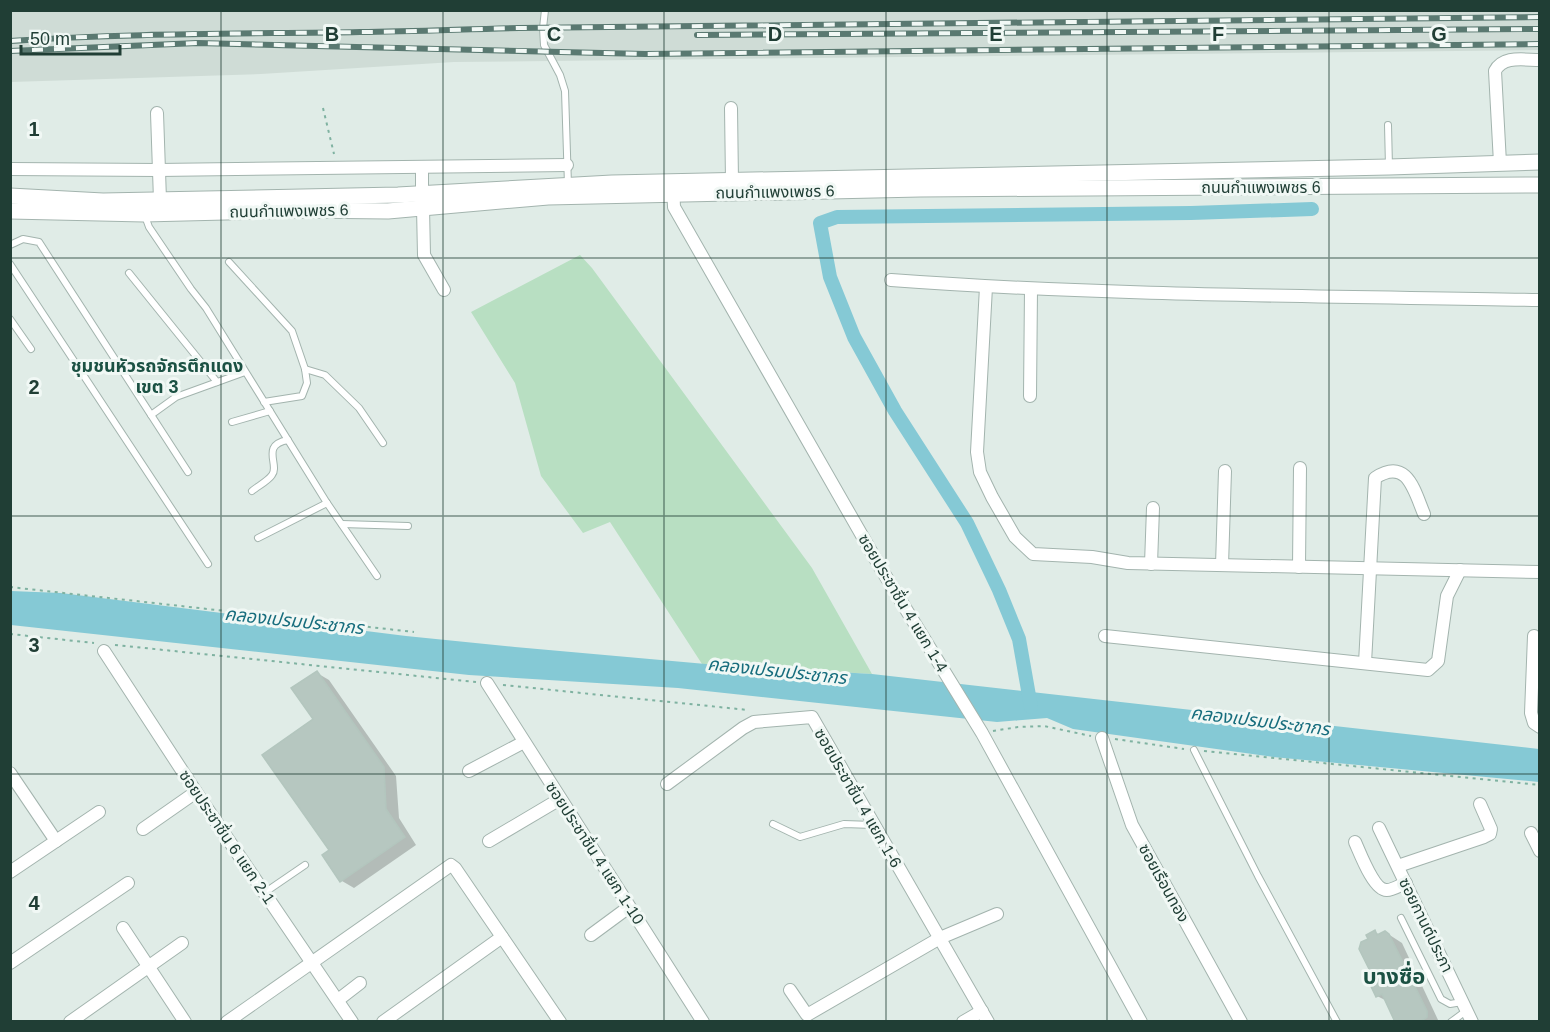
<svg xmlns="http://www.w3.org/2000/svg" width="1550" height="1032" font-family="Arial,'Noto Sans Thai',sans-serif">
<rect width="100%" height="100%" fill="#e0ece7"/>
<path fill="#cfdcd6" d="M 1539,10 L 1540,50 L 454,62 L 261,74 L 11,82 L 10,11 Z"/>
<path fill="#b8dfc2" d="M 580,255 L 592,268 L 812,568 L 872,674 L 702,664 L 610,522 L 583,533 L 541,476 L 515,383 L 471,312 Z"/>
<path fill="#85c9d5" d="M 11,591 L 61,593 L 406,636 L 515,647 L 717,665 L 872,674 L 1539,749 L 1539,782 L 1273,757 L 1073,729 L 1047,718 L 997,722 L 678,688 L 469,675 L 11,625 Z"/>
<g fill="#0003">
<path d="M 317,673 L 329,680 L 396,776 L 399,818 L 416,845 L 354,888 L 342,881 L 331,851 L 315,720 Z"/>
<path d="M 1375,932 L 1380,935 L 1385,932 L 1402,943 L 1439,1022 L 1397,1022 L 1387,1001 L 1377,996 L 1370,939 Z"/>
</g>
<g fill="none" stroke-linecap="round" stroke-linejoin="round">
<path stroke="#85c9d5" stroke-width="14" d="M 1031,707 L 1019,639 L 999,590 L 967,523 L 895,411 L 854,337 L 830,277 L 820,223 L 837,217 L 1191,213 L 1312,209"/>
</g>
<g fill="#b6c7c0" stroke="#b3c6be" stroke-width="1.5">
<path d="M 317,671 L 384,767 L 386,809 L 405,837 L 340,882 L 322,855 L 329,850 L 262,755 L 313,719 L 291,688 Z"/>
<path d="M 1375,930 L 1377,935 L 1385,931 L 1389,934 L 1427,1011 L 1427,1017 L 1420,1022 L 1395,1022 L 1382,994 L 1376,997 L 1367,978 L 1372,975 L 1359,949 L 1361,942 L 1368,939 L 1366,935 Z"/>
</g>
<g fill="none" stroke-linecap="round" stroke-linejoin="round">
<g stroke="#a3b4ae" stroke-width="8">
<g id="service">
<path d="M 545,10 L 543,28 L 544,45 L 560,75 L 565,91 L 568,185"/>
<path d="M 1388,125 L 1389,167"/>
<path d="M 145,216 L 149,227 L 191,289 L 206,308 L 327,503 L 377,576"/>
<path d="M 10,245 L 23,239 L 39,242 L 188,472"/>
<path d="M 229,262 L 292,331 L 305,369 L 307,383 L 302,396 L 264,402"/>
<path d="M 10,264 L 208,564"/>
<path d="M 129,273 L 217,382"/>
<path d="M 10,319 L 31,349"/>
<path d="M 305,369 L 325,375 L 359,408 L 383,443"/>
<path d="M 151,415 L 176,397 L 245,372"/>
<path d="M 232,422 L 270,411"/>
<path d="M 252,491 C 258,486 268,481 272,475 C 280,465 260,445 288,440"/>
<path d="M 342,524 L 408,526"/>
<path d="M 258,538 L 327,503"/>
<path d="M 1194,750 L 1258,876 L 1337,1022"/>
<path d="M 773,824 L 800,837 L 844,824 L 873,825"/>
<path d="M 264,893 L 305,865"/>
<path d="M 1401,918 L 1441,999 L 1450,1004 L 1462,1002"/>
<path d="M 1451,1022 L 1466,1011"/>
</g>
</g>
<g stroke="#a3b4ae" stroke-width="14">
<g id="minor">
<path d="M 731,108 L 732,181"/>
<path d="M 157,113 L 160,200"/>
<path d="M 1500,163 L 1495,71 C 1503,55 1524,60 1540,60"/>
<path d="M 422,168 L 422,193"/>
<path d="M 10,169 L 158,170 L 567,165"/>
<path d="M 673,186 L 674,207 L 880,567 L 982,733 L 1141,1022"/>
<path d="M 423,208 L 424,255 L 444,290"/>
<path d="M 891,280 C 1107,296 1323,296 1540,300"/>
<path d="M 986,287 L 977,452 L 980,472 L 992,497 L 1015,537 L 1033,554 L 1092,557 L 1128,563 L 1540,572"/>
<path d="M 1030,396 L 1031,289"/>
<path d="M 1151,564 L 1153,508"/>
<path d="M 1222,565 L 1225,471"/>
<path d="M 1299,567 L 1300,468"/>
<path d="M 1105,636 L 1428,670 L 1438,661 L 1447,596 L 1460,570"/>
<path d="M 1534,636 L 1531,713 L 1534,723 L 1540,727"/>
<path d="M 104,651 L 196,792 L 352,1022"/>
<path d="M 1365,663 L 1375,478 C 1407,457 1414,490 1424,514"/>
<path d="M 487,683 L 703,1022"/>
<path d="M 1102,738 L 1132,825 L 1241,1022"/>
<path d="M 469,771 L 524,742"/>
<path d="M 10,773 L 56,841"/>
<path d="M 667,784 L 743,728 L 754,722 L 812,717 L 988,1022"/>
<path d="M 1379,828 L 1472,1022"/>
<path d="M 143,829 L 196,792"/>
<path d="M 1531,833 L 1540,851"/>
<path d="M 489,841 L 560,799"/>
<path d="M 1355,842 C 1360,853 1374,891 1387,890 C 1393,890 1400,885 1406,883"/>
<path d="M 1398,866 L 1484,837 L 1490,834 L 1491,829 L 1480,804"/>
<path d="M 10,872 L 99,812"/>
<path d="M 123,928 L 185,1022"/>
<path d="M 591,935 L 629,907"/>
<path d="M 10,963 L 128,883"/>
<path d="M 790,990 L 807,1015 L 940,938 L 997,914"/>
<path d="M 338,1000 L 360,983"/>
<path d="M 70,1022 L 182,943"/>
<path d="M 227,1022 L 451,865 L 455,868 L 560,1022"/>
<path d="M 383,1022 L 502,937"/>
<path d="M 963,1022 L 982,1011"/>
</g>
</g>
<g stroke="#a3b4ae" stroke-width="17">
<g id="tertiary">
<path d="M 10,196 L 103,201 L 398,195 L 612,183 L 1389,167 L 1540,162"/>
<path d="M 10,211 L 144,214 L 302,210 L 388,211 L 548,197 L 920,189 L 1540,185"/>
</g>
</g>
<g stroke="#7fb2a1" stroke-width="2" stroke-dasharray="3 4.5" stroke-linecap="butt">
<path d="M 323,108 L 334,154"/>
<path d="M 10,587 L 414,632"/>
<path d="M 10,634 L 94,643"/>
<path d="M 115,645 L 476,682"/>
<path d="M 503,685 L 748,710"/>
<path d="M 993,731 L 1018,727 L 1044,726 L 1091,736"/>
<path d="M 1115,739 L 1184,749"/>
<path d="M 1204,751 L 1540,785"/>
</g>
<use href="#service" stroke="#fff" stroke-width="6"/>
<use href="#minor" stroke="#fff" stroke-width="12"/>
<use href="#tertiary" stroke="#fff" stroke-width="15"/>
<g stroke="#5a7971" stroke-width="6">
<g id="rail">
<path d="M 697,35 L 1540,29"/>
<path d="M 10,41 C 127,33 243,34 360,32 C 413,32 466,29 519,28 L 1540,17"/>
<path d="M 10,51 L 198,43 L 645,54 L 1540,44"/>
</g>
</g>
<use href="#rail" stroke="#f1f8f5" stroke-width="4" stroke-dasharray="11" stroke-linecap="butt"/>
</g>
<path fill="none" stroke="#203e35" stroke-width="1.5" stroke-opacity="0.55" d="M 221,10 L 221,1022M 443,10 L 443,1022M 664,10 L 664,1022M 886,10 L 886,1022M 1107,10 L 1107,1022M 1329,10 L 1329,1022M 10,258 L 1540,258M 10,516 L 1540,516M 10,774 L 1540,774"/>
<g text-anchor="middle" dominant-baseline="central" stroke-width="6" stroke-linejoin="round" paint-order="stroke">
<g font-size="16" fill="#203e35" stroke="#f1f8f5">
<text x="1261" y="187">ถนนกำแพงเพชร 6</text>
<text transform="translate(775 192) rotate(-1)">ถนนกำแพงเพชร 6</text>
<text transform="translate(289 211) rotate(-1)">ถนนกำแพงเพชร 6</text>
<text transform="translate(903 603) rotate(59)">ซอยประชาชื่น 4 แยก 1-4</text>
<text transform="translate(858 798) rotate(60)">ซอยประชาชื่น 4 แยก 1-6</text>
<text transform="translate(227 837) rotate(56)">ซอยประชาชื่น 6 แยก 2-1</text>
<text transform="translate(595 853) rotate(57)">ซอยประชาชื่น 4 แยก 1-10</text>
<text transform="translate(1164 883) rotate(61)">ซอยเรือนทอง</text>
<text transform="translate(1426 925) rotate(64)">ซอยกานต์ประภา</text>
</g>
<g font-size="18" font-weight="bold" fill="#1b5143" stroke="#f1f8f5">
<text x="157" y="366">ชุมชนหัวรถจักรตึกแดง<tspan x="157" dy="21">เขต 3</tspan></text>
</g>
<g font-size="18" font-style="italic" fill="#176d7d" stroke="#f1f8f5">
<text transform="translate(294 621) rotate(6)">คลองเปรมประชากร</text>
<text transform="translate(777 671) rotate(6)">คลองเปรมประชากร</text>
<text transform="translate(1260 721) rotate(7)">คลองเปรมประชากร</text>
</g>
<g font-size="22" font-weight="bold" fill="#1b5143" stroke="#f1f8f5">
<text x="1394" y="976">บางซื่อ</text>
</g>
</g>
<g font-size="20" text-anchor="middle" font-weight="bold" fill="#203e35" stroke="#f1f8f5" stroke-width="6" stroke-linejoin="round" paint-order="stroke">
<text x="332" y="41">B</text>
<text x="554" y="41">C</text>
<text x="775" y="41">D</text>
<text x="996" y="41">E</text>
<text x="1218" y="41">F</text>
<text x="1439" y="41">G</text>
<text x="34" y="136">1</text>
<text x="34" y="394">2</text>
<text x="34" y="652">3</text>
<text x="34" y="910">4</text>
</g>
<rect width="1550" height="1032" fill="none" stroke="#203e35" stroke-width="24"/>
<path d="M21 45v9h99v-9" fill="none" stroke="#203e35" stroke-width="3"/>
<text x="30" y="45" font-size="18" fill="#203e35" stroke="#f1f8f5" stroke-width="4.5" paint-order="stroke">50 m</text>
</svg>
